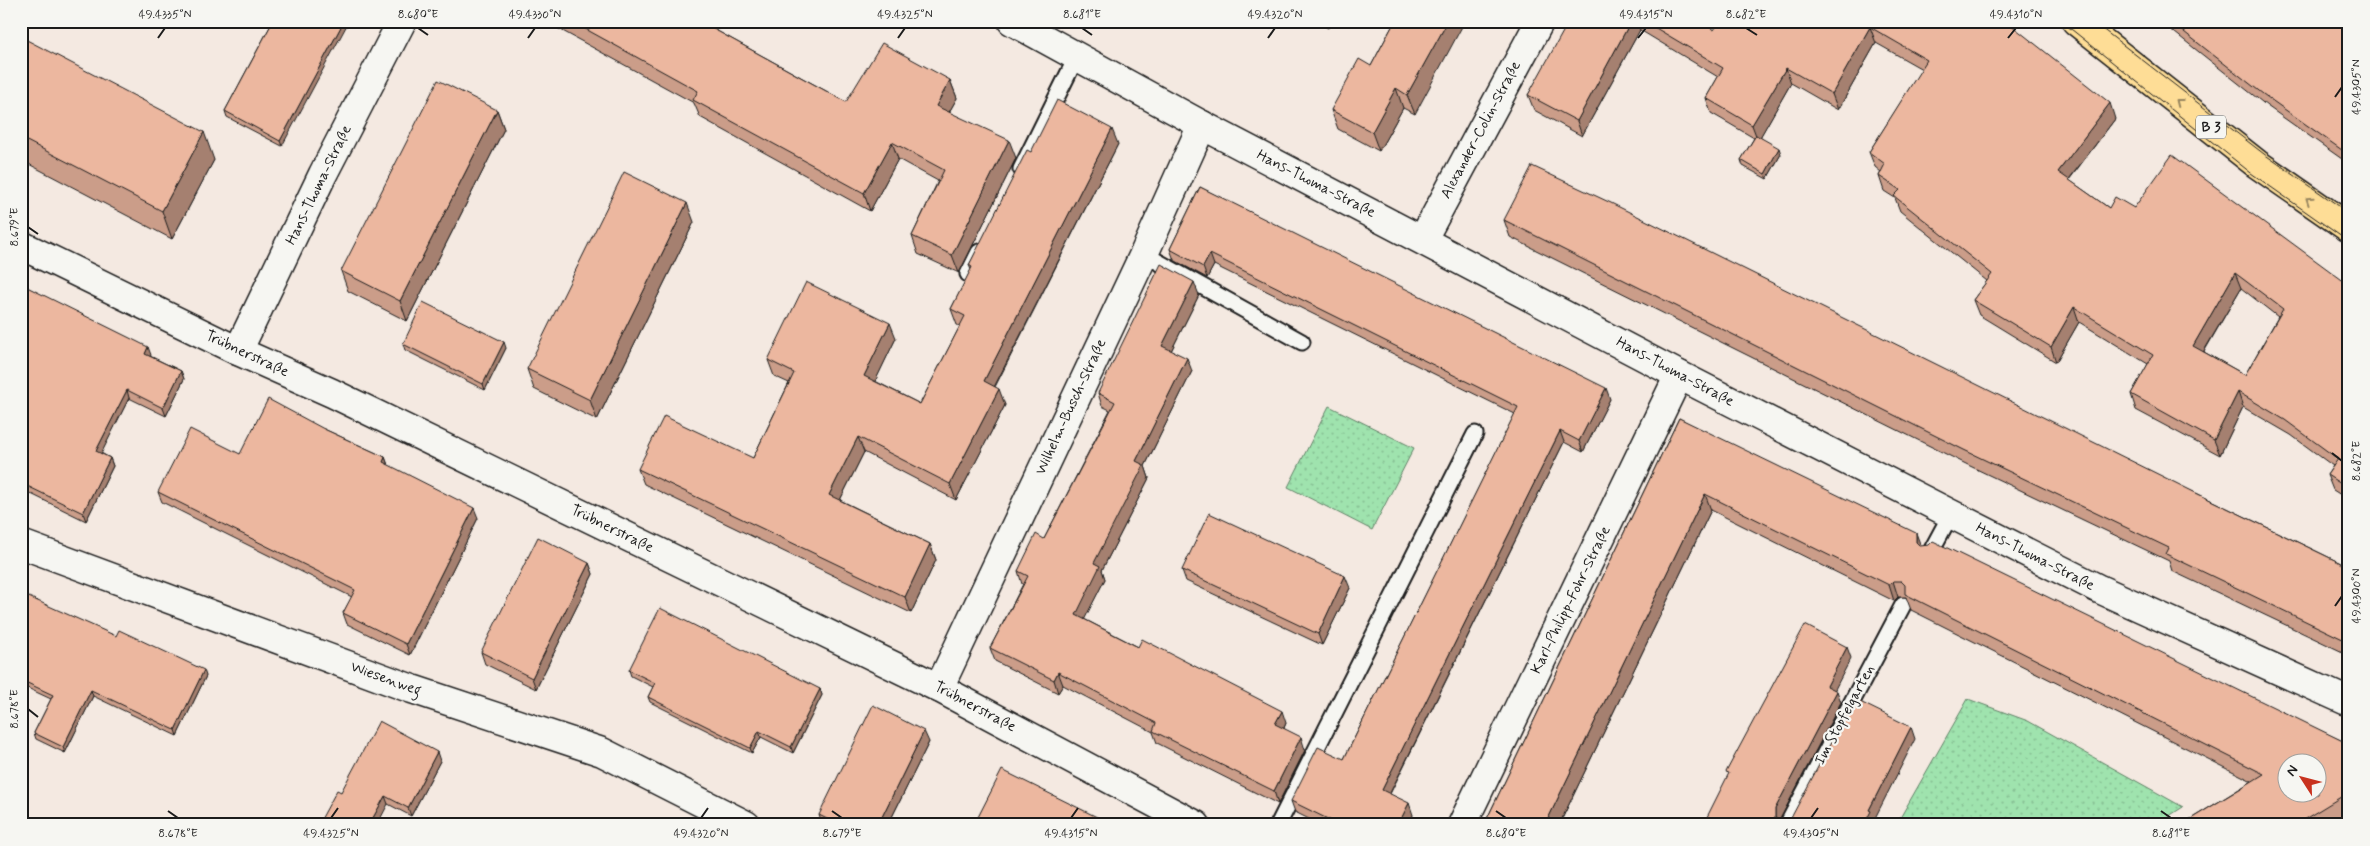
<svg xmlns="http://www.w3.org/2000/svg" width="2370" height="846" font-family="Mynerve,sans-serif">
<defs>
<pattern id="park-dots" width="8" height="8" patternUnits="userSpaceOnUse" patternTransform="scale(1.25)"><rect width="8" height="8" fill="#9fe3ae"/><path d="M2 2h.1M6 6h.1" fill="none" stroke="#88c295" stroke-width="1.8" stroke-linecap="round"/></pattern>
</defs>
<rect width="100%" height="100%" fill="#f4e9e1"/>
<filter id="ink" filterUnits="userSpaceOnUse"><feTurbulence type="fractalNoise" baseFrequency=".02" numOctaves="2"/><feDisplacementMap in="SourceGraphic" scale="10" xChannelSelector="R" yChannelSelector="G"/><feConvolveMatrix kernelMatrix="1 2 1 2 8 2 1 2 1" color-interpolation-filters="sRGB"/></filter>
<g filter="url(#ink)">
<g fill="url(#park-dots)" stroke="#5e8065">
<path d="M 1329,406 L 1414,448 L 1372,530 L 1288,487 Z"/>
<path d="M 1968,699 L 2028,721 L 2183,807 L 2155,825 L 1896,825 Z"/>
</g>
<g fill="none" stroke-linecap="round" stroke-linejoin="round">
<g stroke="#1c1c1c" stroke-width="19">
<g id="service">
<path d="M 1021,169 L 1077,56"/>
<path d="M 1144,254 L 1302,342"/>
<path d="M 968,274 L 979,252"/>
<path d="M 1930,553 L 1951,514"/>
<path d="M 1278,825 L 1475,434"/>
<path d="M 1787,825 L 1903,605"/>
</g>
</g>
<g stroke="#1c1c1c" stroke-width="31">
<g id="minor">
<path d="M 1012,21 L 1202,125 L 1679,375 L 1951,514 L 2097,588 L 2349,702"/>
<path d="M 1423,239 L 1540,21"/>
<path d="M 21,245 L 238,351 L 332,393 L 939,688 L 1196,825"/>
<path d="M 238,351 L 323,174 L 402,21"/>
<path d="M 21,544 L 412,689 L 602,752 L 746,825"/>
<path d="M 939,688 L 1144,254 L 1202,125"/>
<path d="M 1462,825 L 1679,375"/>
</g>
</g>
<g stroke="#1c1c1c" stroke-width="31">
<path id="primary" d="M 2076,21 L 2257,164 L 2349,228"/>
</g>
<use href="#service" stroke="#f6f6f2" stroke-width="15"/>
<use href="#minor" stroke="#f6f6f2" stroke-width="28"/>
<use href="#primary" stroke="#fedd96" stroke-width="28"/>
<g stroke="#1c1c1c" stroke-width="1">
<path d="M 2061,21 L 2251,173 L 2349,242"/>
<path d="M 2092,21 L 2264,154 L 2349,213"/>
</g>
</g>
<g fill="#cb9d89" stroke="#1c1c1c" fill-rule="evenodd">
<path d="M 273,21 L 282,146 L 227,117 L 225,111 Z"/>
<path d="M 547,21 L 699,21 L 846,102 L 950,80 L 957,98 L 949,112 L 1016,158 L 959,273 L 918,254 L 912,236 L 938,181 L 898,159 L 870,211 L 700,117 L 694,103 L 548,23 Z"/>
<path d="M 1315,21 L 1331,21 L 1328,28 Z"/>
<path d="M 1395,21 L 1415,114 L 1403,108 L 1379,151 L 1338,129 L 1331,110 L 1371,66 Z"/>
<path d="M 1574,21 L 1699,21 L 1714,30 L 2006,21 L 2115,119 L 2069,180 L 2109,208 L 2134,208 L 2349,285 L 2349,500 L 2333,490 L 2327,475 L 2333,466 L 2291,435 L 2243,407 L 2220,455 L 2136,410 L 2131,394 L 2148,364 L 2079,322 L 2056,362 L 1979,315 L 1973,300 L 1987,281 L 1900,211 L 1895,198 L 1884,191 L 1879,176 L 1881,172 L 1875,167 L 1869,152 L 1922,69 L 1876,43 L 1838,110 L 1791,83 L 1760,137 L 1781,154 L 1767,179 L 1743,166 L 1741,160 L 1754,138 L 1711,113 L 1706,98 L 1718,77 L 1640,30 L 1582,136 L 1534,110 L 1528,95 ZM 2241,288 L 2278,317 L 2245,375 L 2204,352 Z"/>
<path d="M 2160,21 L 2349,21 L 2349,164 L 2267,106 Z"/>
<path d="M 21,37 L 214,160 L 172,239 L 21,160 Z"/>
<path d="M 497,110 L 504,129 L 407,321 L 348,291 L 341,271 Z"/>
<path d="M 1118,144 L 995,387 L 1005,405 L 956,500 L 864,452 L 840,500 L 930,544 L 936,560 L 911,613 L 644,484 L 638,469 L 753,458 L 789,383 L 774,376 L 768,360 L 896,338 L 875,381 L 920,404 L 960,326 L 957,325 L 951,309 L 971,270 L 969,265 L 1031,152 Z"/>
<path d="M 1200,187 L 1610,399 L 1583,452 L 1564,442 L 1390,794 L 1413,815 L 1408,825 L 1321,825 L 1295,812 L 1291,801 L 1344,759 L 1515,414 L 1214,265 L 1207,278 L 1174,260 L 1170,249 Z"/>
<path d="M 1504,220 L 2196,493 L 2349,567 L 2349,655 L 2172,571 L 2169,561 L 1970,466 L 1510,237 Z"/>
<path d="M 694,222 L 597,420 L 534,389 L 527,369 Z"/>
<path d="M 21,284 L 151,355 L 150,356 L 181,371 L 184,379 L 166,416 L 129,398 L 101,453 L 110,458 L 113,466 L 86,521 L 21,489 Z"/>
<path d="M 1199,295 L 1171,351 L 1192,371 L 1145,466 L 1149,478 L 1102,570 L 1105,579 L 1084,619 L 1286,723 L 1284,728 L 1305,750 L 1278,804 L 1157,743 L 1153,732 L 1063,685 L 1058,693 L 995,661 L 990,648 L 1023,584 L 1022,584 L 1018,571 L 1044,539 L 1110,410 L 1102,406 L 1098,393 Z"/>
<path d="M 403,344 L 506,348 L 485,390 L 405,350 Z"/>
<path d="M 1679,418 L 1920,546 L 2349,744 L 2349,812 L 2327,825 L 2181,825 L 2252,781 L 1911,610 L 1906,597 L 1898,597 L 1894,601 L 1711,510 L 1559,825 L 1484,825 Z"/>
<path d="M 324,429 L 385,457 L 388,465 L 478,518 L 410,655 L 347,624 L 343,613 L 352,597 L 162,502 L 158,492 L 240,454 Z"/>
<path d="M 589,563 L 593,574 L 536,689 L 485,664 L 481,652 Z"/>
<path d="M 1182,570 L 1350,588 L 1322,645 L 1186,581 Z"/>
<path d="M 21,595 L 206,676 L 177,736 L 93,696 L 65,753 L 36,739 L 34,733 L 51,699 L 21,685 Z"/>
<path d="M 629,670 L 820,689 L 822,695 L 793,753 L 761,737 L 752,753 L 650,702 L 648,697 L 653,687 L 631,676 Z"/>
<path d="M 929,742 L 888,825 L 822,825 L 819,815 Z"/>
<path d="M 440,761 L 411,816 L 388,804 L 341,792 Z"/>
</g>
<g fill="#a5806f" stroke="#1c1c1c">
<path d="M 344,21 L 349,21 L 282,146 L 280,141 Z"/>
<path d="M 1325,21 L 1331,21 L 1328,28 Z"/>
<path d="M 1448,21 L 1465,21 L 1415,114 L 1407,95 Z"/>
<path d="M 1631,21 L 1637,21 L 1640,30 L 1582,136 L 1577,121 Z"/>
<path d="M 1870,27 L 1876,43 L 1838,110 L 1832,94 Z"/>
<path d="M 1786,68 L 1791,83 L 1758,141 L 1752,125 Z"/>
<path d="M 950,80 L 957,98 L 943,123 L 936,106 Z"/>
<path d="M 1396,88 L 1403,108 L 1379,151 L 1372,132 Z"/>
<path d="M 2110,103 L 2115,119 L 2063,187 L 2058,172 Z"/>
<path d="M 497,110 L 504,129 L 407,321 L 400,301 Z"/>
<path d="M 1112,129 L 1118,144 L 989,397 L 984,381 Z"/>
<path d="M 204,132 L 214,160 L 172,239 L 162,211 Z"/>
<path d="M 1009,140 L 1016,158 L 959,273 L 952,255 Z"/>
<path d="M 892,142 L 898,159 L 870,211 L 864,193 Z"/>
<path d="M 1779,148 L 1781,154 L 1767,179 L 1765,174 Z"/>
<path d="M 687,203 L 694,222 L 597,420 L 590,400 Z"/>
<path d="M 1210,254 L 1214,265 L 1207,278 L 1203,267 Z"/>
<path d="M 2235,273 L 2241,288 L 2198,361 L 2193,346 Z"/>
<path d="M 1194,282 L 1199,295 L 1167,359 L 1162,346 Z"/>
<path d="M 2074,307 L 2079,322 L 2056,362 L 2051,347 Z"/>
<path d="M 890,323 L 896,338 L 870,392 L 864,376 Z"/>
<path d="M 504,342 L 506,348 L 485,390 L 483,384 Z"/>
<path d="M 148,347 L 151,355 L 148,361 L 145,354 Z"/>
<path d="M 1187,358 L 1192,371 L 1145,466 L 1149,478 L 1102,570 L 1105,579 L 1080,628 L 1076,615 L 1094,563 L 1136,461 Z"/>
<path d="M 181,371 L 184,379 L 166,416 L 163,408 Z"/>
<path d="M 1606,388 L 1610,399 L 1583,452 L 1579,441 Z"/>
<path d="M 999,389 L 1005,405 L 956,500 L 950,484 Z"/>
<path d="M 127,390 L 129,398 L 99,458 L 96,451 Z"/>
<path d="M 2238,392 L 2243,407 L 2220,455 L 2214,440 Z"/>
<path d="M 1560,431 L 1564,442 L 1386,801 L 1382,790 Z"/>
<path d="M 858,437 L 864,452 L 835,510 L 829,495 Z"/>
<path d="M 385,457 L 389,468 L 383,462 Z"/>
<path d="M 110,458 L 113,466 L 86,521 L 83,513 Z"/>
<path d="M 1705,494 L 1711,510 L 1559,825 L 1545,825 Z"/>
<path d="M 474,508 L 478,518 L 410,655 L 406,644 Z"/>
<path d="M 1916,533 L 1922,549 L 1916,542 Z"/>
<path d="M 930,544 L 936,560 L 911,613 L 905,597 Z"/>
<path d="M 589,563 L 593,574 L 536,689 L 532,678 Z"/>
<path d="M 1345,576 L 1350,588 L 1322,645 L 1318,634 Z"/>
<path d="M 1893,581 L 1898,597 L 1894,601 L 1889,585 Z"/>
<path d="M 1847,647 L 1851,658 L 1831,697 L 1827,686 Z"/>
<path d="M 204,670 L 206,676 L 177,736 L 175,730 Z"/>
<path d="M 1058,672 L 1063,685 L 1058,693 L 1054,680 Z"/>
<path d="M 820,689 L 822,695 L 793,753 L 791,747 Z"/>
<path d="M 91,690 L 93,696 L 65,753 L 63,747 Z"/>
<path d="M 1837,691 L 1841,702 L 1779,821 L 1775,818 L 1775,809 Z"/>
<path d="M 1282,711 L 1286,723 L 1280,737 L 1275,724 Z"/>
<path d="M 1911,727 L 1915,739 L 1874,820 L 1875,822 L 1874,825 L 1864,825 L 1869,810 Z"/>
<path d="M 759,731 L 761,737 L 752,753 L 750,748 Z"/>
<path d="M 924,731 L 929,742 L 888,825 L 878,825 Z"/>
<path d="M 1301,737 L 1305,750 L 1278,804 L 1274,791 Z"/>
<path d="M 437,752 L 440,761 L 411,816 L 408,808 Z"/>
<path d="M 385,796 L 388,804 L 377,825 L 369,825 Z"/>
<path d="M 1409,803 L 1413,815 L 1408,825 L 1398,825 Z"/>
</g>
<g fill="#ecb79f" stroke="#1c1c1c" fill-rule="evenodd">
<path d="M 273,21 L 344,21 L 280,141 L 225,111 Z"/>
<path d="M 571,21 L 699,21 L 846,102 L 882,43 L 950,80 L 936,106 L 1009,140 L 952,255 L 912,236 L 944,170 L 892,142 L 864,193 L 693,100 L 698,91 Z"/>
<path d="M 1395,21 L 1448,21 L 1407,95 L 1396,88 L 1372,132 L 1331,110 L 1359,59 L 1371,66 Z"/>
<path d="M 1569,21 L 1573,23 L 1574,21 L 1631,21 L 1577,121 L 1528,95 Z"/>
<path d="M 1644,21 L 1699,21 L 1714,30 L 1720,21 L 2006,21 L 2110,103 L 2058,172 L 2109,208 L 2115,197 L 2134,208 L 2172,155 L 2349,285 L 2349,489 L 2327,475 L 2338,459 L 2285,420 L 2238,392 L 2214,440 L 2131,394 L 2153,355 L 2074,307 L 2051,347 L 1973,300 L 1992,274 L 1894,196 L 1900,190 L 1879,176 L 1885,164 L 1869,152 L 1927,60 L 1870,27 L 1832,94 L 1786,68 L 1752,125 L 1706,98 L 1723,68 ZM 2235,273 L 2283,309 L 2245,375 L 2193,346 Z"/>
<path d="M 2170,21 L 2349,21 L 2349,155 L 2263,94 Z"/>
<path d="M 21,37 L 204,132 L 162,211 L 21,138 Z"/>
<path d="M 438,80 L 497,110 L 400,301 L 341,271 Z"/>
<path d="M 1057,100 L 1112,129 L 984,381 L 999,389 L 950,484 L 858,437 L 829,495 L 930,544 L 905,597 L 638,469 L 664,416 L 753,458 L 794,373 L 768,360 L 806,282 L 890,323 L 864,376 L 920,404 L 965,316 L 951,309 L 972,267 L 969,265 L 1027,150 L 1031,152 Z"/>
<path d="M 1756,135 L 1779,148 L 1765,174 L 1741,160 Z"/>
<path d="M 1532,166 L 1611,203 L 2196,493 L 2349,567 L 2349,642 L 2166,554 L 2169,548 L 1964,450 L 1504,220 Z"/>
<path d="M 624,172 L 687,203 L 590,400 L 527,369 Z"/>
<path d="M 1200,187 L 1606,388 L 1579,441 L 1560,431 L 1382,790 L 1409,803 L 1398,825 L 1340,825 L 1291,801 L 1318,747 L 1344,759 L 1518,407 L 1210,254 L 1203,267 L 1170,249 Z"/>
<path d="M 1161,264 L 1194,282 L 1162,346 L 1187,358 L 1136,461 L 1144,465 L 1094,563 L 1100,566 L 1076,615 L 1138,647 L 1142,639 L 1282,711 L 1275,724 L 1301,737 L 1274,791 L 1153,731 L 1156,723 L 1058,672 L 1054,680 L 990,648 L 1028,576 L 1018,571 L 1036,534 L 1044,539 L 1115,402 L 1098,393 Z"/>
<path d="M 21,284 L 148,347 L 145,354 L 181,371 L 163,408 L 127,390 L 96,451 L 110,458 L 83,513 L 21,483 Z"/>
<path d="M 423,302 L 504,342 L 483,384 L 403,344 Z"/>
<path d="M 268,399 L 324,429 L 385,457 L 383,462 L 474,508 L 406,644 L 343,613 L 355,590 L 158,492 L 190,429 L 240,454 Z"/>
<path d="M 1679,418 L 1916,533 L 1916,542 L 1920,546 L 1929,545 L 1933,541 L 2349,744 L 2349,792 L 2295,825 L 2181,825 L 2264,774 L 1905,594 L 1905,585 L 1901,581 L 1893,581 L 1889,585 L 1705,494 L 1545,825 L 1484,825 ZM 2288,764 L 2318,764 L 2318,794 L 2288,794 Z"/>
<path d="M 1209,513 L 1345,576 L 1318,634 L 1182,570 Z"/>
<path d="M 538,537 L 589,563 L 532,678 L 481,652 Z"/>
<path d="M 22,594 L 116,636 L 119,630 L 204,670 L 175,730 L 91,690 L 63,747 L 34,733 L 53,695 L 21,680 L 21,595 Z"/>
<path d="M 660,608 L 820,689 L 791,747 L 759,731 L 750,748 L 648,697 L 655,683 L 629,670 Z"/>
<path d="M 1805,625 L 1847,647 L 1827,686 L 1837,691 L 1775,809 L 1775,818 L 1783,823 L 1791,818 L 1854,699 L 1911,727 L 1869,810 L 1871,811 L 1864,825 L 1703,825 L 1729,773 L 1726,772 Z"/>
<path d="M 873,705 L 924,731 L 878,825 L 839,825 L 819,815 Z"/>
<path d="M 379,721 L 437,752 L 408,808 L 385,796 L 369,825 L 318,825 L 337,790 L 341,792 Z"/>
<path d="M 1002,770 L 1113,825 L 974,825 Z"/>
</g>
<defs><path id="oneway-chevron" d="M-2-3.5L2.5 0L-2 3.5" fill="none" stroke-width="1.6" stroke-linecap="round" stroke-linejoin="round" transform="scale(1.25)"/></defs>
<g stroke="#98865f">
<use href="#oneway-chevron" transform="translate(2179 102) rotate(-142)"/>
<use href="#oneway-chevron" transform="translate(2309 200) rotate(-145)"/>
</g>
</g>
<path fill="none" stroke="#1c1c1c" stroke-width="2" d="M 418,28 L 428,35M 1082,28 L 1092,35M 1746,28 L 1757,35M 158,38 L 165,28M 528,38 L 535,28M 898,38 L 905,28M 1268,38 L 1275,28M 1638,38 L 1646,28M 2008,38 L 2016,28M 2335,97 L 2342,87M 28,227 L 38,234M 2332,453 L 2342,461M 2335,606 L 2342,596M 28,709 L 38,717M 168,811 L 178,818M 832,811 L 842,818M 1496,811 L 1506,818M 2161,811 L 2171,818M 331,818 L 338,808M 701,818 L 708,808M 1071,818 L 1078,808M 1811,818 L 1818,808"/>
<g text-anchor="middle" dominant-baseline="central" stroke-width="4.5" stroke-linejoin="round" paint-order="stroke">
<rect fill="#f6f6f2" stroke="#5d5d5c" stroke-width="1" x="2196" y="115.5" width="30" height="23" rx="4"/>
<g font-size="14" font-weight="bold" fill="#1c1c1c">
<text x="2211" y="127">B 3</text>
</g>
<g font-size="15" fill="#1c1c1c" stroke="#f6f6f2">
<text transform="translate(1481 130) rotate(-62)">Alexander-Colin-Straße</text>
<text transform="translate(1316 184) rotate(27)">Hans-Thoma-Straße</text>
<text transform="translate(319 185) rotate(-64)">Hans-Thoma-Straße</text>
<text transform="translate(247 354) rotate(25)">Trübnerstraße</text>
<text transform="translate(1675 372) rotate(28)">Hans-Thoma-Straße</text>
<text transform="translate(1071 407) rotate(-65)">Wilhelm-Busch-Straße</text>
<text transform="translate(612 529) rotate(26)">Trübnerstraße</text>
<text transform="translate(2035 557) rotate(27)">Hans-Thoma-Straße</text>
<text transform="translate(1571 600) rotate(-64)">Karl-Philipp-Fohr-Straße</text>
<text transform="translate(386 679) rotate(20)">Wiesenweg</text>
<text transform="translate(975 707) rotate(28)">Trübnerstraße</text>
<text transform="translate(1845 715) rotate(-62)">Im Stopfelgarten</text>
</g>
</g>
<rect width="2370" height="846" fill="none" stroke="#f6f6f2" stroke-width="55"/>
<g transform="translate(2302 778) rotate(306)"><circle r="24" fill="#f6f6f2" stroke="#9f9f9c"/>
<path d="M0-4L9 19L0 12L-9 19Z" fill="#c8321e"/>
<text y="-8" font-size="14" font-weight="bold" text-anchor="middle" fill="#1c1c1c">N</text>
</g>
<rect x="28" y="28" width="2314" height="790" fill="none" stroke="#1c1c1c" stroke-width="2"/>
<g font-size="12" text-anchor="middle" fill="#1c1c1c">
<text x="165" y="18">49.4335°N</text>
<text x="418" y="18">8.680°E</text>
<text x="535" y="18">49.4330°N</text>
<text x="905" y="18">49.4325°N</text>
<text x="1082" y="18">8.681°E</text>
<text x="1275" y="18">49.4320°N</text>
<text x="1646" y="18">49.4315°N</text>
<text x="1746" y="18">8.682°E</text>
<text x="2016" y="18">49.4310°N</text>
<text transform="translate(2356 87) rotate(-90)" y="4">49.4305°N</text>
<text transform="translate(14 227) rotate(-90)" y="4">8.679°E</text>
<text transform="translate(2356 461) rotate(-90)" y="4">8.682°E</text>
<text transform="translate(2356 596) rotate(-90)" y="4">49.4300°N</text>
<text transform="translate(14 709) rotate(-90)" y="4">8.678°E</text>
<text x="178" y="837">8.678°E</text>
<text x="331" y="837">49.4325°N</text>
<text x="701" y="837">49.4320°N</text>
<text x="842" y="837">8.679°E</text>
<text x="1071" y="837">49.4315°N</text>
<text x="1506" y="837">8.680°E</text>
<text x="1811" y="837">49.4305°N</text>
<text x="2171" y="837">8.681°E</text>
</g>
</svg>
